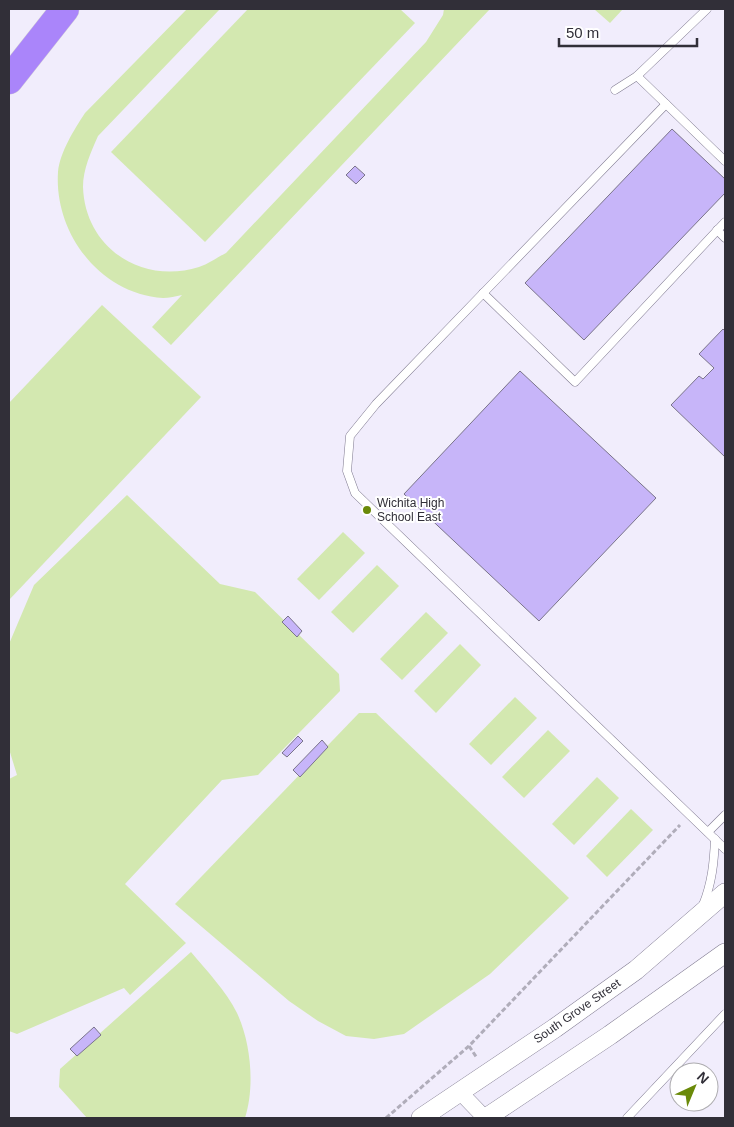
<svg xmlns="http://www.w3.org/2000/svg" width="734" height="1127" font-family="Arial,sans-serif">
<rect width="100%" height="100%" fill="#f1edfc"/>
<g fill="#d3e8b0">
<path d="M 187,9 L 220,9 L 98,136 C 91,152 83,169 83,187 C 85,248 142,285 199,267 C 208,264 218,257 226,253 L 426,42 L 443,15 L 444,9 L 490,9 L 171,345 L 152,327 L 182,295 C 176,296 169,298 163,298 C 100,294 54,233 58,172 C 60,152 74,130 85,113 Z"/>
<path d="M 248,9 L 400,9 L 415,23 L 205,242 L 111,152 Z"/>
<path d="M 594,9 L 623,9 L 610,23 Z"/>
<path d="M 102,305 L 201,397 L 9,600 L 9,403 Z"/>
<path d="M 127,495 L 220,584 L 255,592 L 339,674 L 340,691 L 258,775 L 222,780 L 125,884 L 186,943 L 130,995 L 124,988 L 17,1034 L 9,1031 L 9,779 L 17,775 L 9,749 L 9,644 L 34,585 Z"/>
<path d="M 343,532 L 365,553 L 319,600 L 297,579 Z"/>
<path d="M 377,565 L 399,586 L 353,633 L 331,612 Z"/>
<path d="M 426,612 L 448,633 L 402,680 L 380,659 Z"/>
<path d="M 460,644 L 481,665 L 436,713 L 414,691 Z"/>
<path d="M 515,697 L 537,718 L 491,765 L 469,744 Z"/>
<path d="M 359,713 L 376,713 L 569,898 L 490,974 L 404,1034 L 374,1039 L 346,1036 L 318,1021 L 289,1001 L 175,904 Z"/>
<path d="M 548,730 L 570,751 L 524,798 L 502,777 Z"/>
<path d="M 597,777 L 619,798 L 574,845 L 552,824 Z"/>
<path d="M 631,809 L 653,830 L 607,877 L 586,856 Z"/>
<path d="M 191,952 C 207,971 226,991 237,1013 C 251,1043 255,1087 245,1118 L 87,1118 L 59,1087 L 60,1069 Z"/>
</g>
<g fill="#c7b5f9" stroke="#7a748a">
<path d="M 672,129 L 725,179 L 725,193 L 584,340 L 525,283 Z"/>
<path d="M 355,166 L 365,175 L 356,184 L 346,175 Z"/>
<path d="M 723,329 L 725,331 L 725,457 L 671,405 L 699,376 L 703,379 L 714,368 L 699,354 Z"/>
<path d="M 520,371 L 656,498 L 539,621 L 404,494 Z"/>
<path d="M 288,616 L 302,631 L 297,637 L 282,622 Z"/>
<path d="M 298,736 L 303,741 L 287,757 L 282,753 Z"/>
<path d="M 322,740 L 328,747 L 300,777 L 293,770 Z"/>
<path d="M 94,1027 L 101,1035 L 77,1056 L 70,1049 Z"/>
</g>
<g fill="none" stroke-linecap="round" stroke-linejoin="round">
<g stroke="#807b91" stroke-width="9">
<g id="service">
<path d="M 637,76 L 725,161"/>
<path d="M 615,90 L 637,76 L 707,9"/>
<path d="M 666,104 L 376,404 L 350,436 L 347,471 L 355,493 L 725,849"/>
<path d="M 717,230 L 725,238"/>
<path d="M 483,293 L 575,382 L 725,222"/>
<path d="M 708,832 L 725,815"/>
<path d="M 703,905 C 712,883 714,862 715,839"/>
<path d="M 627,1118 L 725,1014"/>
</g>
</g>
<g stroke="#807b91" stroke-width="16">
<path id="minor" d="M 459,1091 L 485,1118"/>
</g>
<g stroke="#807b91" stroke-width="20">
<g id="tertiary">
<path d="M 421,1118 L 555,1028 L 636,970 L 725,893"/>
<path d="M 486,1118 L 610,1035 L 725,953"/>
</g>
</g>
<g stroke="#d2d1d3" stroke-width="29">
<path id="motorway" d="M 9,80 L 65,9"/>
</g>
<g stroke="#b0adba" stroke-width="3" stroke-dasharray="5 2.5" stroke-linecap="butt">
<path d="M 469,1046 L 477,1058"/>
<path d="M 386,1118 L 469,1046 L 680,825"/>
</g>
<use href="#service" stroke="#fff" stroke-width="8"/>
<use href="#minor" stroke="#fff" stroke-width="15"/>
<use href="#tertiary" stroke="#fff" stroke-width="19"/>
<use href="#motorway" stroke="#aa85fa" stroke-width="28"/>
</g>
<circle fill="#6a8a09" stroke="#fff" stroke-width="2" cx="367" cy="510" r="5"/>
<g text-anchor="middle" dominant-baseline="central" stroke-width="4" stroke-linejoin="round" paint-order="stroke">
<g font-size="12" fill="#312f38" stroke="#fff" text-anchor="start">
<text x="377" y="503">Wichita High<tspan x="377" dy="14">School East</tspan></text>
</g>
<g font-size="12" fill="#312f38" stroke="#fff">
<text transform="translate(577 1011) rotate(-35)">South Grove Street</text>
</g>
</g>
<rect width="734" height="1127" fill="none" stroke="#312f38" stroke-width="20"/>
<g transform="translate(694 1087) rotate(44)"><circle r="24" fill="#ffffff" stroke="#adacaf"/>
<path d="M0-4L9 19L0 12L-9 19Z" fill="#6a8a09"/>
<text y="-8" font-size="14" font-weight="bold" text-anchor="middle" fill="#312f38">N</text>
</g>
<path d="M559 38v8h138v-8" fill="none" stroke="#312f38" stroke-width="2.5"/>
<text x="566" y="38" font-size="15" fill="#312f38" stroke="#ffffff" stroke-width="4" paint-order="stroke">50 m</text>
</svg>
